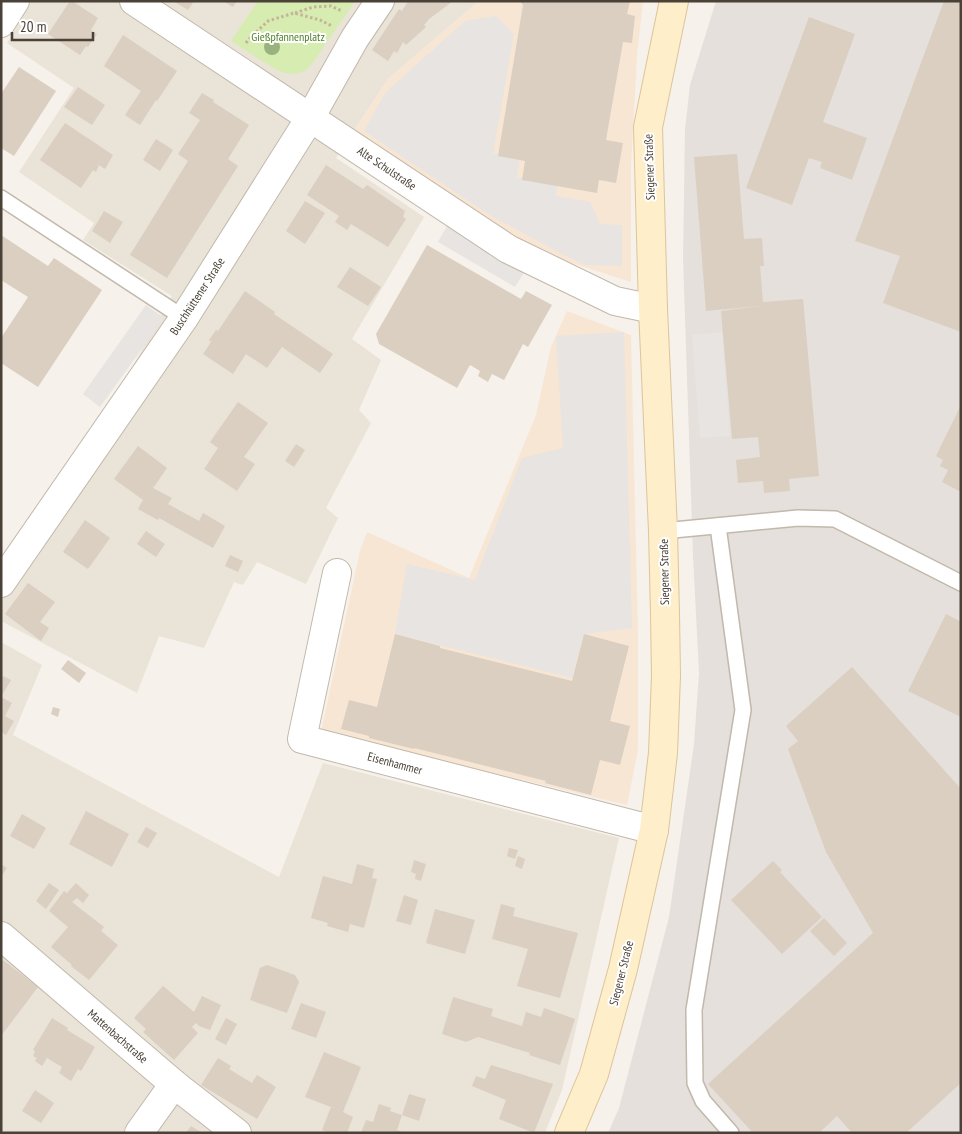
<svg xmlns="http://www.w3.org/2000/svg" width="962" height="1134" font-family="'PT Sans Narrow',sans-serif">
<rect width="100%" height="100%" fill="#f6f1ea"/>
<g fill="#eae3d7">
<path d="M 32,1 L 479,1 L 388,79 L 336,158 L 424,217 L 352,339 L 381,360 L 359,410 L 371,423 L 326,508 L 338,518 L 306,584 L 257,562 L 243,585 L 234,582 L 204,648 L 159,636 L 137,693 L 1,621 L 1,601 L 172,296 L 83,240 L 94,223 L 19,172 L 74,88 L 7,43 Z"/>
<path d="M 1,642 L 42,665 L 13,735 L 279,877 L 323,763 L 619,838 L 562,1090 L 545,1133 L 1,1133 Z"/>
</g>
<g fill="#f8e6d4">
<path d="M 479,1 L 643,1 L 637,56 L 631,166 L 631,282 L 538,252 L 353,133 L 388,79 Z"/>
<path d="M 567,311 L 631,335 L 638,636 L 638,750 L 627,805 L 321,732 L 360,551 L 367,532 L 469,578 L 536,415 L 551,347 Z"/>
</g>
<path fill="#e5e0db" d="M 716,1 L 961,1 L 961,1133 L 608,1133 L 619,1108 L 669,917 L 694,744 L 699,673 L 693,556 L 683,258 L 685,130 L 690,85 Z"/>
<path fill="#d6ecb0" d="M 258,1 L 355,1 L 314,61 L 306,70 L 296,74 L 285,73 L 275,69 L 231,41 Z"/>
<g fill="#e7e4e1">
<path d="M 496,16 L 514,34 L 493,153 L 520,158 L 517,177 L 558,184 L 556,196 L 590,202 L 600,224 L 622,225 L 622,266 L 585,265 L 562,254 L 488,214 L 364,131 L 385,93 L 465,21 Z"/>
<path d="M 447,226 L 525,271 L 515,287 L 438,242 Z"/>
<path d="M 146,305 L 164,318 L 100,407 L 83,394 Z"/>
<path d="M 624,332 L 632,628 L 584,634 L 572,678 L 395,634 L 407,564 L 475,580 L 522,458 L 563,448 L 556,336 Z"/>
<path d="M 722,332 L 730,436 L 700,438 L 692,335 Z"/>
</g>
<g fill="#dbcfc1">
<path d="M 70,1 L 72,1 L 98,18 L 91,30 L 97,34 L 88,47 L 86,46 L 80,55 L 48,34 Z"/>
<path d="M 173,1 L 194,1 L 188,10 Z"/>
<path d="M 223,1 L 237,1 L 233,7 Z"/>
<path d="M 408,1 L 453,1 L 429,19 L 424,25 L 426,27 L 406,45 L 403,42 L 397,53 L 394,51 L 388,61 L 372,50 L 399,9 L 402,11 Z"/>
<path d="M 520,1 L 630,1 L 627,14 L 635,16 L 632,43 L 623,42 L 606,140 L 623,143 L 616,183 L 599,180 L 597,193 L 522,180 L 525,161 L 498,156 L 523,5 Z"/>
<path d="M 944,1 L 961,1 L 961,332 L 883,303 L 900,256 L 855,241 Z"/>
<path d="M 809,17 L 855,34 L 823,122 L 867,138 L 852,180 L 820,168 L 822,162 L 809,158 L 792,205 L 746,188 Z"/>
<path d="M 123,35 L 177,71 L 157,101 L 156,100 L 140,125 L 125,115 L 141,91 L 104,66 Z"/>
<path d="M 19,67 L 56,91 L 14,156 L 1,148 L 1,94 Z"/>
<path d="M 78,87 L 105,105 L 92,125 L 64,107 Z"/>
<path d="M 202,93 L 214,100 L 213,102 L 249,125 L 228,159 L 238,166 L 167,278 L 130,255 L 188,161 L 178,154 L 200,120 L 189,113 Z"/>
<path d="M 65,123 L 113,155 L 105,169 L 99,165 L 96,172 L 93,170 L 81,188 L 40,160 Z"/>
<path d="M 156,139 L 173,150 L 160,171 L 143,160 Z"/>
<path d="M 737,154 L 744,239 L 762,238 L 764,266 L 760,266 L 763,302 L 803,299 L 819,476 L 789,479 L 790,491 L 764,493 L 763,481 L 738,483 L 736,460 L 760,457 L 758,437 L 732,439 L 721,311 L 760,306 L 706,311 L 694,157 Z"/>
<path d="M 326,165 L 363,189 L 367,185 L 405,211 L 403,217 L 406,219 L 388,247 L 351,224 L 347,230 L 335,222 L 339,216 L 307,195 Z"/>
<path d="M 305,201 L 325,213 L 305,244 L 286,231 Z"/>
<path d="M 104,211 L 123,222 L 110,243 L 92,231 Z"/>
<path d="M 1,235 L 48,266 L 54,258 L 102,290 L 38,387 L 1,363 L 1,338 L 28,297 L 1,280 Z"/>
<path d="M 427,245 L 521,299 L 526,291 L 552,305 L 528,347 L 523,344 L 504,380 L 492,374 L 488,382 L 478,376 L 480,371 L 470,365 L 457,388 L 379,344 L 376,334 Z"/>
<path d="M 350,267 L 381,287 L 368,306 L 337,287 Z"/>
<path d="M 245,291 L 275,312 L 274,314 L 333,354 L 320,373 L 282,347 L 267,368 L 246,354 L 233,374 L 203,354 L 211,342 L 209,340 L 216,330 L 218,331 Z"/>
<path d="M 238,402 L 268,423 L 244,457 L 255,464 L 237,491 L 204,469 L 218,448 L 210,442 Z"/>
<path d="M 961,405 L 961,492 L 942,482 L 948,470 L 940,466 L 943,460 L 936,456 Z"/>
<path d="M 296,444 L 305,450 L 294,467 L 285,461 Z"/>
<path d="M 138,446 L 167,468 L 153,488 L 172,498 L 168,504 L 199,521 L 203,513 L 225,526 L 213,548 L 159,518 L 158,520 L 138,509 L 143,500 L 114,479 Z"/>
<path d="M 85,520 L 110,538 L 88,569 L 63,552 Z"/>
<path d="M 146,531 L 165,544 L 156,557 L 137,544 Z"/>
<path d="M 230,555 L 243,561 L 238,572 L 225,566 Z"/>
<path d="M 28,583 L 55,602 L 40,622 L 49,628 L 41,641 L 5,614 Z"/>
<path d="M 946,614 L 961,622 L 961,717 L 908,691 Z"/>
<path d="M 395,634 L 440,646 L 440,648 L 572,681 L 584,634 L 629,646 L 610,721 L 630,726 L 620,765 L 600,760 L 591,795 L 545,783 L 546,781 L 414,748 L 414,749 L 369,738 L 369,736 L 341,729 L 349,700 L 377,707 Z"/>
<path d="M 68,660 L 86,673 L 79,683 L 61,669 Z"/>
<path d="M 852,667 L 961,789 L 961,1083 L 906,1133 L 852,1133 L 837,1116 L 819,1133 L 753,1133 L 708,1084 L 873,933 L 826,852 L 788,749 L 798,741 L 786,726 Z"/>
<path d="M 1,675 L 11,680 L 1,697 Z"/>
<path d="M 1,697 L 12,703 L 5,716 L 14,721 L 6,735 L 1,732 Z"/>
<path d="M 53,707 L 60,709 L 58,717 L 51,714 Z"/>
<path d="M 86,811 L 129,834 L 112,867 L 69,844 Z"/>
<path d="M 22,814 L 46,828 L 34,849 L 10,836 Z"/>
<path d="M 146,827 L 157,833 L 148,848 L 137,842 Z"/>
<path d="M 509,848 L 518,850 L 515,859 L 507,856 Z"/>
<path d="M 518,856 L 525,859 L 522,869 L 515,866 Z"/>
<path d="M 414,860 L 426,864 L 421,881 L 415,879 L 416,874 L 411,872 Z"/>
<path d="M 773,861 L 782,870 L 780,872 L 822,917 L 782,954 L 731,900 Z"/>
<path d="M 1,864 L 7,868 L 1,877 Z"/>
<path d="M 357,864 L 374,869 L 372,878 L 377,879 L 364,928 L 350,924 L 348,932 L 327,926 L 328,923 L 311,918 L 323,876 L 352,884 Z"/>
<path d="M 49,883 L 59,890 L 46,909 L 36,901 Z"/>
<path d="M 76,883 L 89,895 L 83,903 L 77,898 L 72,902 L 104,927 L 101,931 L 118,945 L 89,980 L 71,966 L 72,965 L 51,947 L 68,927 L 49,911 L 64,891 L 67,893 Z"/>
<path d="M 404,895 L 418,900 L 411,925 L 396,921 Z"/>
<path d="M 501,904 L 515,908 L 513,916 L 578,933 L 560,998 L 517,986 L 528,949 L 492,939 Z"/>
<path d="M 435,909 L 475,920 L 465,954 L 426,943 Z"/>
<path d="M 824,918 L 847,943 L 834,956 L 810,931 Z"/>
<path d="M 3,960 L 38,987 L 1,1036 L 1,963 Z"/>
<path d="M 267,965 L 295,975 L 299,982 L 287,1013 L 250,1000 L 260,968 Z"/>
<path d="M 163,986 L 194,1012 L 202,996 L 221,1005 L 210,1030 L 199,1026 L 196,1023 L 192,1027 L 198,1033 L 174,1060 L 143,1032 L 146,1029 L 134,1018 Z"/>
<path d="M 453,997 L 493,1009 L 491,1016 L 522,1026 L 526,1012 L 541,1017 L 544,1008 L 575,1019 L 560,1065 L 529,1055 L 530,1053 L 478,1037 L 466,1042 L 442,1034 Z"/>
<path d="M 301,1003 L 326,1012 L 316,1038 L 291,1029 Z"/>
<path d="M 52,1018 L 68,1028 L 67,1030 L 95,1047 L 81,1071 L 78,1069 L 71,1081 L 59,1073 L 62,1067 L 47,1058 L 42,1066 L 35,1061 L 37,1058 L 33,1056 L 35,1051 L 33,1050 Z"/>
<path d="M 226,1018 L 237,1024 L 226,1045 L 215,1039 Z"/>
<path d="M 324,1052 L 361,1067 L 343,1112 L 353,1117 L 347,1133 L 329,1133 L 322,1130 L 331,1107 L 305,1097 Z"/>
<path d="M 218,1058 L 231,1066 L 229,1069 L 252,1083 L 257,1075 L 276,1087 L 257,1119 L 201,1085 Z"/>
<path d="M 491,1065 L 553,1084 L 534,1133 L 499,1119 L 506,1100 L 472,1086 L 476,1076 L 485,1079 Z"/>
<path d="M 35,1090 L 54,1103 L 41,1123 L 22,1111 Z"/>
<path d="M 409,1094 L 426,1099 L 419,1121 L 402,1115 Z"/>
<path d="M 379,1104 L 391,1108 L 390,1111 L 402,1115 L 397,1130 L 405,1133 L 361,1133 L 366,1120 L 373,1122 Z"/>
<path d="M 191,1126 L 202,1133 L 186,1133 Z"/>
</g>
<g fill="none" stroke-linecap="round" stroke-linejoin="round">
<g stroke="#c2b8ab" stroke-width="18">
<g id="lane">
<path d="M 1,198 L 184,318"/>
<path d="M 718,526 L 743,710 L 694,1010 L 695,1083 L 703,1101 L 731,1133"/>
<path d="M 663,531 L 798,518 L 835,519 L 961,583"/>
</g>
</g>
<g stroke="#c2b8ab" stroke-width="30">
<g id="street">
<path d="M 134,1 L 508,249 L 615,301 L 653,309"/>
<path d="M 1,23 L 15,1"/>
<path d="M 337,573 L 302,739 L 654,830"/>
<path d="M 1,583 L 184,318 L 310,118 L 355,38 L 380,1"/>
<path d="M 1,936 L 174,1084 L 237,1133"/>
<path d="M 139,1133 L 174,1084"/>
</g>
</g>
<g stroke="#dcc599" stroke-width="30">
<path id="secondary" d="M 569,1133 L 594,1074 L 623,969 L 654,830 L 663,753 L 666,676 L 665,614 L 663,531 L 653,309 L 648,127 L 674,1"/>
</g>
<g stroke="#c5b39b" stroke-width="3" stroke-dasharray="2.5 2.5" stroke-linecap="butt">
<path d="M 295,13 L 313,7 L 331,6 L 342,11"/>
<path d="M 246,43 L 250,38 L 268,21 L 294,13 L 320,20 L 332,26"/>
</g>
<use href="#lane" stroke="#fff" stroke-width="15"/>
<use href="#street" stroke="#fff" stroke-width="28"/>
<use href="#secondary" stroke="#ffeeca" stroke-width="28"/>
</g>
<circle fill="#9ab37e" cx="272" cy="47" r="8"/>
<g text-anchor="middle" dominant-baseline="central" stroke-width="4" stroke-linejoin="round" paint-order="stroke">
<g font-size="12" fill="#4f8125" stroke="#fff">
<text x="288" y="36">Gießpfannenplatz</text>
</g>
<g font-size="12" fill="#4a4137" stroke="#fff">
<text transform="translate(649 167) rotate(-92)">Siegener Straße</text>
<text transform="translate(387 168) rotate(34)">Alte Schulstraße</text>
<text transform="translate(197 296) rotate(-57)">Buschhüttener Straße</text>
<text transform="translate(664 572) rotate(-91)">Siegener Straße</text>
<text transform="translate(395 763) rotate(15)">Eisenhammer</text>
<text transform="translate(621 973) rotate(-76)">Siegener Straße</text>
<text transform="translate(118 1036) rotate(41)">Mattenbachstraße</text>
</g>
</g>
<rect width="962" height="1134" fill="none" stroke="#4a4137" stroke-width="5"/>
<path d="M12 32v8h81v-8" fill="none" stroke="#4a4137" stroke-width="2.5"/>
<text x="20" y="32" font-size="15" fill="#4a4137" stroke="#ffffff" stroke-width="4" paint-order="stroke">20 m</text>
</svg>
